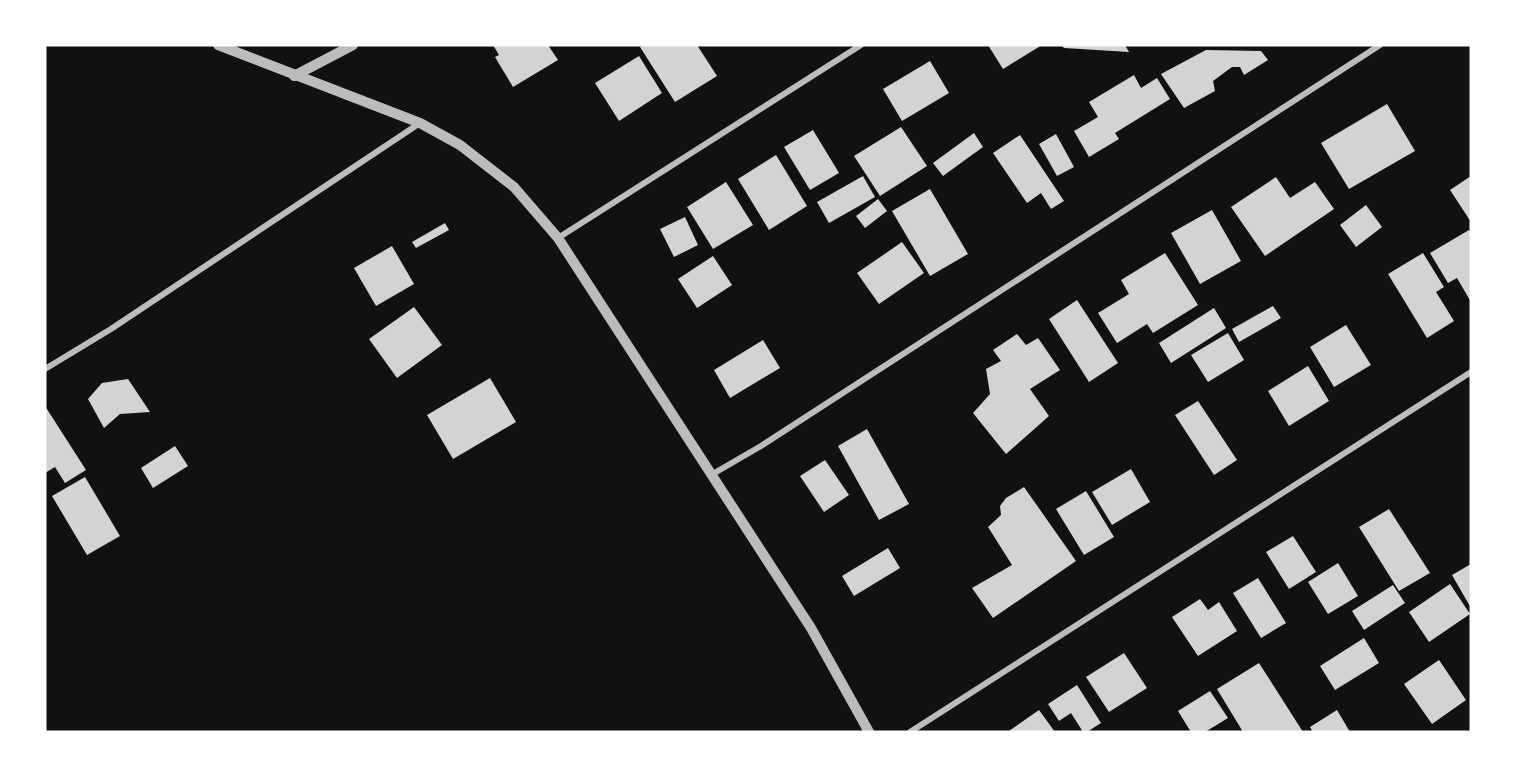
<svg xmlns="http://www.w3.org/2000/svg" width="1516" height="777" font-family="Mulish,sans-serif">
<rect width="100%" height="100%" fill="#111"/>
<g fill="#d3d3d3">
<path d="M 493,45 L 548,45 L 558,60 L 513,87 L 495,57 L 499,55 Z"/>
<path d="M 644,45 L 697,45 L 717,76 L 675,102 L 640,47 Z"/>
<path d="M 988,45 L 1042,45 L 1003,69 Z"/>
<path d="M 1061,45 L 1125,45 L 1129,52 L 1064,48 Z"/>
<path d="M 1206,50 L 1261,51 L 1268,60 L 1244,75 L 1240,67 L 1232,67 L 1213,81 L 1215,91 L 1184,108 L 1161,74 Z"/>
<path d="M 639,56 L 662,93 L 619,121 L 595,83 Z"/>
<path d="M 930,61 L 949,93 L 902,121 L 883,89 Z"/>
<path d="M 1134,75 L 1141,88 L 1157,78 L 1170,99 L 1115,133 L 1119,139 L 1089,157 L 1074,131 L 1098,117 L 1089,102 Z"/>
<path d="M 1387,104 L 1415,151 L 1349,189 L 1321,143 Z"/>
<path d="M 901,127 L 927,166 L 880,196 L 854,156 Z"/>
<path d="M 813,130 L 839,173 L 810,190 L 784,147 Z"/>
<path d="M 974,133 L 983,147 L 943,176 L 933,163 Z"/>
<path d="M 1056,134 L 1074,167 L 1057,176 L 1039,144 Z"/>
<path d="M 1020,135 L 1064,201 L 1051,209 L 1041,193 L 1027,203 L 993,153 Z"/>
<path d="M 776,155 L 807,206 L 769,230 L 738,179 Z"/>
<path d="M 863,176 L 875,197 L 829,223 L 817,202 Z"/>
<path d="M 1471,176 L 1471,222 L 1450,190 Z"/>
<path d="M 1276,177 L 1290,198 L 1315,182 L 1334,209 L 1265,256 L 1231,207 Z"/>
<path d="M 726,182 L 753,225 L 713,249 L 687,207 Z"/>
<path d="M 930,189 L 968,254 L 930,276 L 892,211 Z"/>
<path d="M 878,199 L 887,211 L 865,228 L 856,216 Z"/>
<path d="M 1366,205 L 1382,227 L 1356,247 L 1340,225 Z"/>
<path d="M 1212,210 L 1241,261 L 1200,284 L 1171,233 Z"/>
<path d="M 685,217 L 698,245 L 674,257 L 660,229 Z"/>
<path d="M 445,223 L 449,230 L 416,248 L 412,242 Z"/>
<path d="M 1469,230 L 1471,233 L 1471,302 L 1457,278 L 1448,283 L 1430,253 Z"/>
<path d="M 902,242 L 924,273 L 879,304 L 857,273 Z"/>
<path d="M 392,246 L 414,284 L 376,306 L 354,268 Z"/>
<path d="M 1165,253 L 1198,305 L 1153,333 L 1147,324 L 1117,343 L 1098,313 L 1129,294 L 1121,280 Z"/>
<path d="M 1423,253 L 1444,287 L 1436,292 L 1454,321 L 1427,338 L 1388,274 Z"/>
<path d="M 713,256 L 732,285 L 697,308 L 678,279 Z"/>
<path d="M 1077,300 L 1118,363 L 1089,382 L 1049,319 Z"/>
<path d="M 1273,306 L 1281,318 L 1239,342 L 1232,329 Z"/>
<path d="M 414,307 L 442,345 L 397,378 L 369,339 Z"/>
<path d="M 1214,308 L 1226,328 L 1171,363 L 1159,343 Z"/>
<path d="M 1346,325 L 1371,365 L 1334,387 L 1310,347 Z"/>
<path d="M 1228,333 L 1244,360 L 1208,382 L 1191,355 Z"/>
<path d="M 1017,334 L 1026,345 L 1038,338 L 1060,370 L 1030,389 L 1049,416 L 1006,454 L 973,413 L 990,394 L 986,369 L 1001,361 L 993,350 Z"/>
<path d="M 763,340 L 780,368 L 730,398 L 714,370 Z"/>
<path d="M 1308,366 L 1329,401 L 1289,426 L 1268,391 Z"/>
<path d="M 490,378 L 516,422 L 453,459 L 427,415 Z"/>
<path d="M 128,379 L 150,412 L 120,414 L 104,428 L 88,399 L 102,383 Z"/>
<path d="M 1198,401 L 1237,460 L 1214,475 L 1175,415 Z"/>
<path d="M 45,406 L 86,470 L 65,483 L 55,467 L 45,473 Z"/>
<path d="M 867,429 L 909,504 L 879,520 L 838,446 Z"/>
<path d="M 175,446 L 188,466 L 153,488 L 141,468 Z"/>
<path d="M 825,460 L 849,495 L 824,512 L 800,476 Z"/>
<path d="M 1131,469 L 1150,502 L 1112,525 L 1092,492 Z"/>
<path d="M 85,477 L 120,536 L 87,555 L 52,496 Z"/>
<path d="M 1024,487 L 1076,561 L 993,618 L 972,588 L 1012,565 L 988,527 L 1001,515 L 1000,506 L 1006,498 Z"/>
<path d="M 1086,491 L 1114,537 L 1084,555 L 1056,509 Z"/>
<path d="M 1389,509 L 1430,573 L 1399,591 L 1359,527 Z"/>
<path d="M 1293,536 L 1316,572 L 1289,589 L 1266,552 Z"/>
<path d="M 888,548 L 900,568 L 854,596 L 842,576 Z"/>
<path d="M 1338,563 L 1358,596 L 1328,614 L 1308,582 Z"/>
<path d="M 1471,564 L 1471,608 L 1452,575 Z"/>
<path d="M 1258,578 L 1286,623 L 1261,638 L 1233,593 Z"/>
<path d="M 1450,584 L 1470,614 L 1429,642 L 1409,612 Z"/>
<path d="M 1393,585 L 1405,603 L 1364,630 L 1352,611 Z"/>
<path d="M 1200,599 L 1208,610 L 1219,602 L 1237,631 L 1198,656 L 1172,617 Z"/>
<path d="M 1364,638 L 1379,663 L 1335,690 L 1320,666 Z"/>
<path d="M 1124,653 L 1147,688 L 1109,712 L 1086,677 Z"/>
<path d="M 1439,660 L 1466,700 L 1432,724 L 1404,684 Z"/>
<path d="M 1259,663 L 1275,688 L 1303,732 L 1243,732 L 1217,689 Z"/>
<path d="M 1077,685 L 1101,723 L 1087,732 L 1083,732 L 1071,713 L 1059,721 L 1048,704 Z"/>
<path d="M 1210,691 L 1228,718 L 1205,732 L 1191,732 L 1178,711 Z"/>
<path d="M 1039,710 L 1055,732 L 1010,732 L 1009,731 Z"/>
<path d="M 1337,710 L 1350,732 L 1313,732 L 1310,727 Z"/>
</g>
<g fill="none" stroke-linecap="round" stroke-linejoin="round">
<g stroke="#bcbcbc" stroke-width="6">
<path d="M 558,238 L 861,45"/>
<path d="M 45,369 L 111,329 L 420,123"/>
<path d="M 711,475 L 761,446 L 1380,45"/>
<path d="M 910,732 L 1471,372"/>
</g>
<g stroke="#bcbcbc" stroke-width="10">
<path d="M 218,45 L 420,123 L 460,145 L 514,187 L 558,238 L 811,628 L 869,732"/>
<path d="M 294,76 L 353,45"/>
</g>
</g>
<rect width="1516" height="777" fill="none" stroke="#ffffff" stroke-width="93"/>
</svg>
